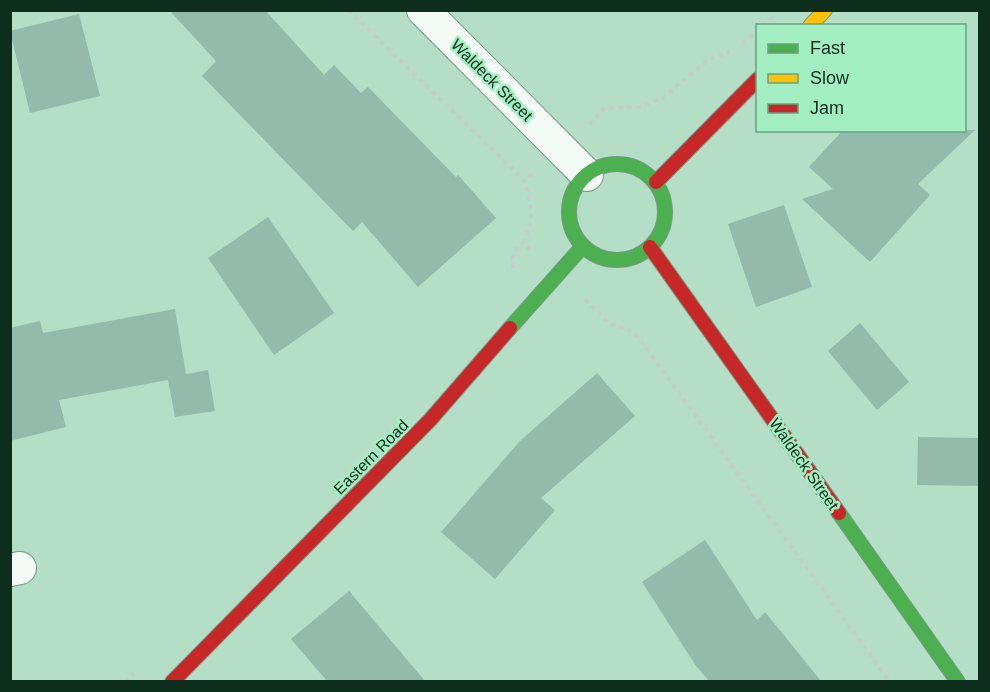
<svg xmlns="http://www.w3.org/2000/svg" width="990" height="692" font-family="Helvetica,sans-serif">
<rect width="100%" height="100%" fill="#b4dec6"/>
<g fill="#94baab">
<path d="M 169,10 L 265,10 L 324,75 L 334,65 L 361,93 L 368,87 L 456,177 L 458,175 L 496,218 L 418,287 L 362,222 L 353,231 L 202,76 L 216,61 Z"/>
<path d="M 79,14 L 100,96 L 30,113 L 10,31 Z"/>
<path d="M 843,130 L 975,130 L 918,184 L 930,195 L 870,262 L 802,199 L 833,189 L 809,167 Z"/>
<path d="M 784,205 L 812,287 L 756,307 L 728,224 Z"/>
<path d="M 268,217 L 334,313 L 274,355 L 208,258 Z"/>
<path d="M 175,309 L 186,374 L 208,370 L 215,411 L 175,417 L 168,380 L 59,400 L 66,427 L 10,441 L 10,328 L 40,321 L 43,333 Z"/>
<path d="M 860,323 L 909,382 L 877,410 L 828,351 Z"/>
<path d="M 597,373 L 635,416 L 541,498 L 555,510 L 495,579 L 441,532 L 520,441 Z"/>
<path d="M 918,437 L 980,438 L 980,486 L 917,485 Z"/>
<path d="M 705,540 L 757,620 L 765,612 L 821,681 L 709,681 L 696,666 L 642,582 Z"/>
<path d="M 349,591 L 425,681 L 327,681 L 291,639 Z"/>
</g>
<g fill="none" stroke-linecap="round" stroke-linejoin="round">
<g stroke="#789987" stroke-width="34">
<g id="street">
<path d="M 423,10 L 587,175"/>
<path d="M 10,570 L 20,568"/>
</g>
</g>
<g stroke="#789987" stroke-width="16">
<g id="fast">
<circle cx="617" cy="212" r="48"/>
<path d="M 510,328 L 583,246"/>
<path d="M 839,513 L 958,682"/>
</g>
</g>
<g stroke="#789987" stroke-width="16">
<path id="slow" d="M 810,26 L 825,10"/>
</g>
<g stroke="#789987" stroke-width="16">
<g id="jam">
<path d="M 656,182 L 758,79"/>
<path d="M 650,247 L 839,513"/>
<path d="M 172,682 L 430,420 L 510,328"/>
</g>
</g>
<g stroke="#c2cfc7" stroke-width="4" stroke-dasharray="4.5 4.5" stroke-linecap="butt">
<path d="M 348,10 L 524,180"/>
<path d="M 762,26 L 773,17"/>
<path d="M 742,43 L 758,30"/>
<path d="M 589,124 L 605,108 L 639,107 L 663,98 L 709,59 L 729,52"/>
<path d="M 530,250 L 523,242 C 536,221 531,202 524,180 L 534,172"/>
<path d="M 513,268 L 513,254 L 523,242"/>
<path d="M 585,299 L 609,324 L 629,329 L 637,336 L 890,682"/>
<path d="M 126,682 L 134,673"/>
</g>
<use href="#street" stroke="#f4faf6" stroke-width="32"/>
<use href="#fast" stroke="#4caf50" stroke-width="14"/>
<use href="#slow" stroke="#ffc107" stroke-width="14"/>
<use href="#jam" stroke="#c62828" stroke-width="14"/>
</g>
<g text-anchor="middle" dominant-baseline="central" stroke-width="5" stroke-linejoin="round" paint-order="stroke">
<g font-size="16" fill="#0e2e1d" stroke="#a3efc2">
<text transform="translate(492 80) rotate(45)">Waldeck Street</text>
<text transform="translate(371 457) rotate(-45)">Eastern Road</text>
<text transform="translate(804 464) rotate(55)">Waldeck Street</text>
</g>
</g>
<rect width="990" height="692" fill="none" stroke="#0e2e1d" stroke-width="24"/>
<rect x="756" y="24" width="210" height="108" fill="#a3efc2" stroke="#67a280" stroke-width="1.5"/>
<rect x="768" y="44" width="30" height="9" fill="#4caf50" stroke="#67a280" stroke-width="1.5"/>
<text x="810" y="54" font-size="18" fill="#0e2e1d">Fast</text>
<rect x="768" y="74" width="30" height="9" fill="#ffc107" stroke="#67a280" stroke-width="1.5"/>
<text x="810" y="84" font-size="18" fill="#0e2e1d">Slow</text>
<rect x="768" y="104" width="30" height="9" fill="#c62828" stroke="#67a280" stroke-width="1.5"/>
<text x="810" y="114" font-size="18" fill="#0e2e1d">Jam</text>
</svg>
